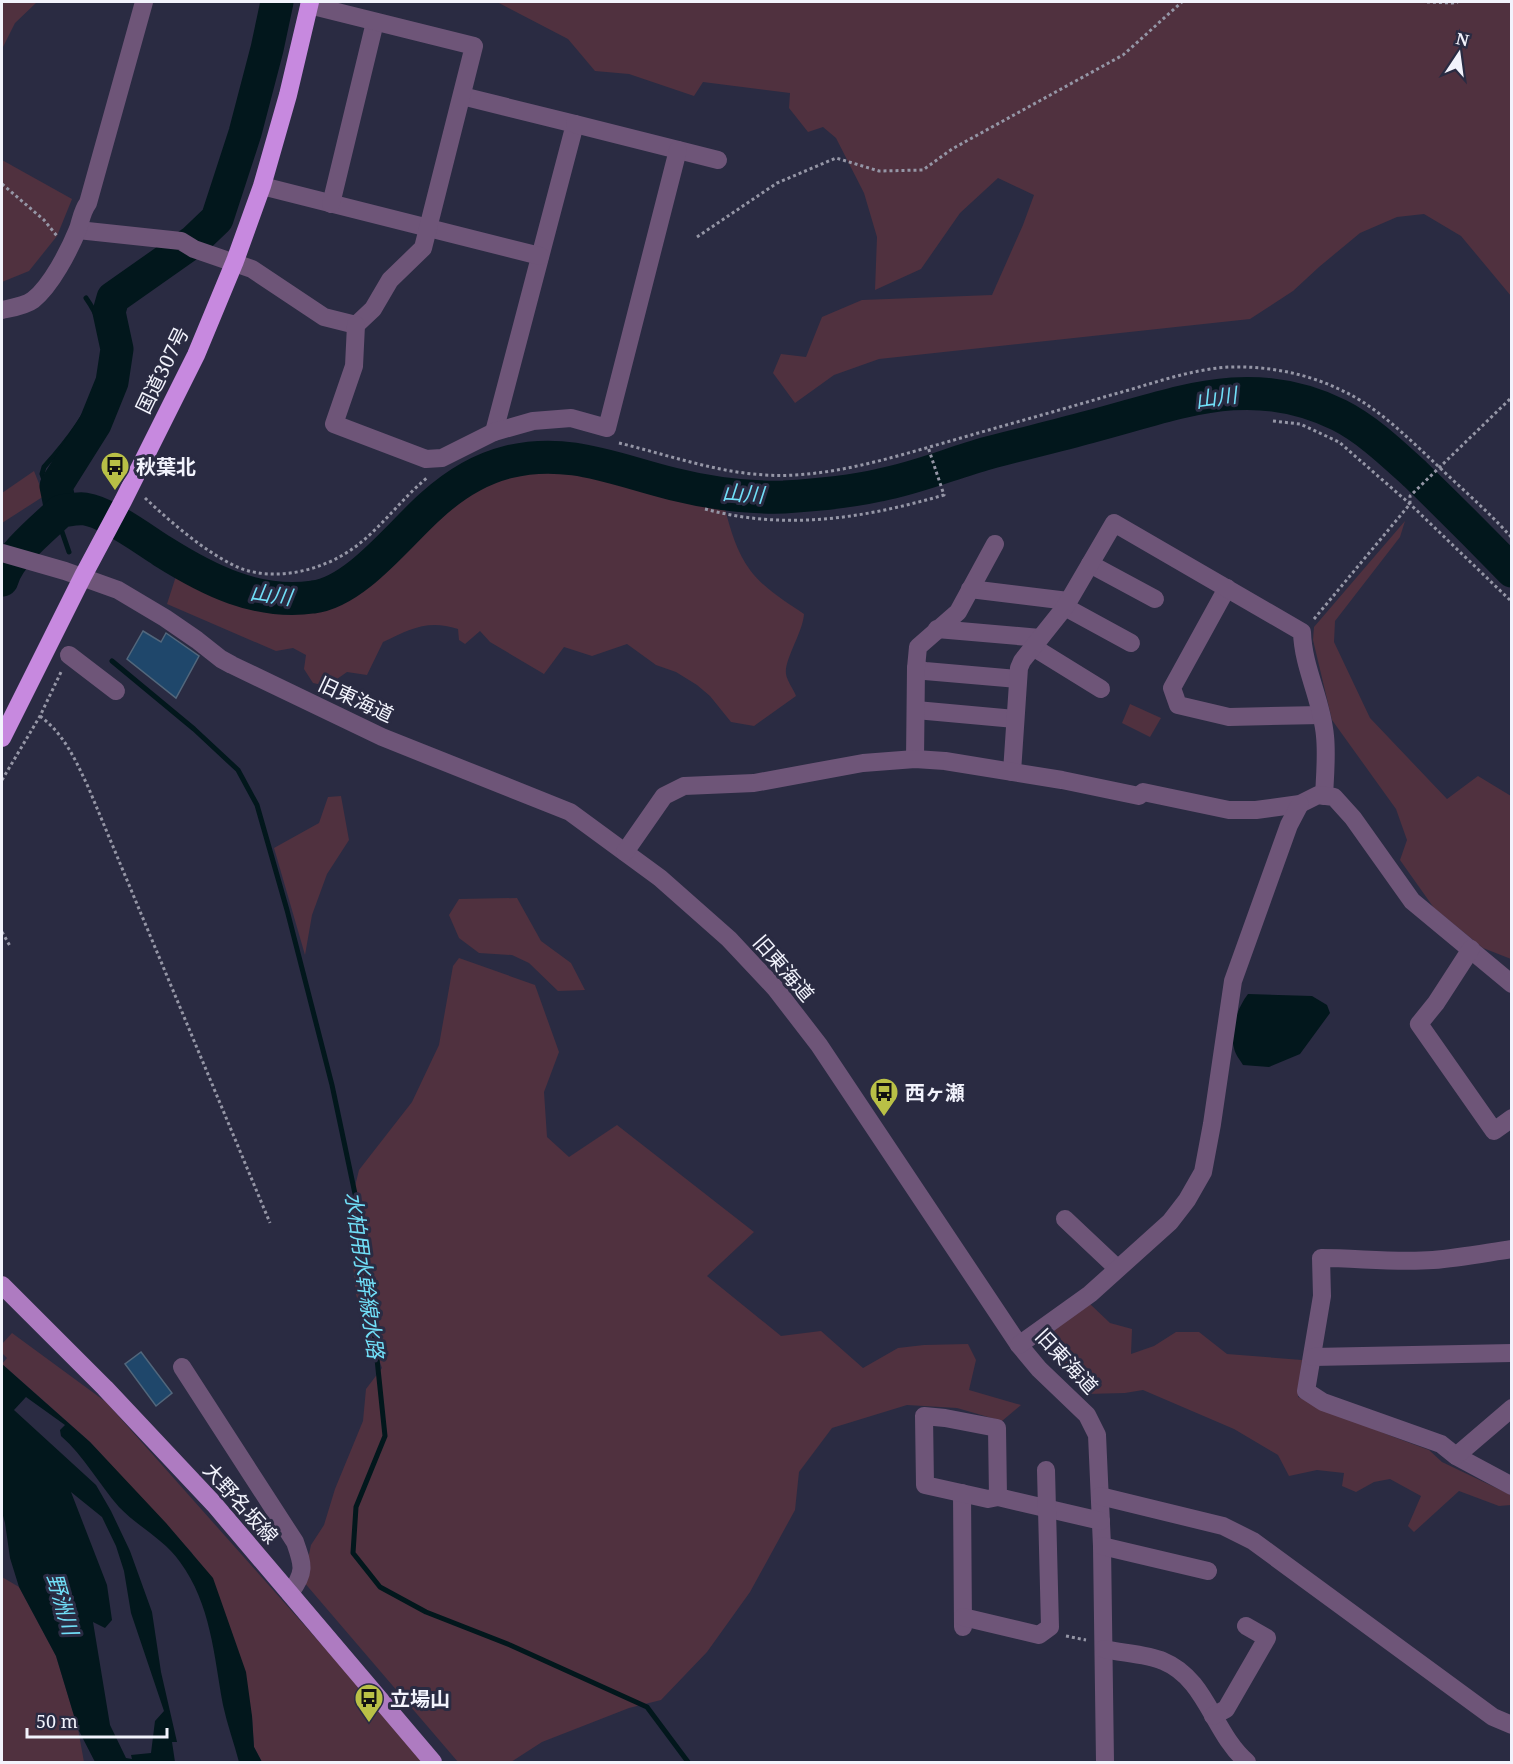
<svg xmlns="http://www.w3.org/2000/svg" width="1513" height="1764" font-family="'Noto Serif','Noto Sans JP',serif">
<rect width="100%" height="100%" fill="#2a2b42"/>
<g fill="#50313f">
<path d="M 2,2 L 37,2 L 15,23 L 2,49 Z"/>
<path d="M 497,2 L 1511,2 L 1511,296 L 1461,236 L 1424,214 L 1397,217 L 1360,233 L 1319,267 L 1293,291 L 1250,319 L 879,359 L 834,375 L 795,403 L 773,373 L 781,354 L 806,357 L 822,317 L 862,300 L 992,295 L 1023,225 L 1034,195 L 998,178 L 960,213 L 921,269 L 875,290 L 877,237 L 864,193 L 836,138 L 823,127 L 808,132 L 789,108 L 790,93 L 703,82 L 694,96 L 629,74 L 595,71 L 568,39 Z"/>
<path d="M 2,160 L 72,199 L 57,236 L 29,271 L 2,282 Z"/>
<path d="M 559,460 L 592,466 L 675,495 L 724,505 C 730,528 736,551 750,570 C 763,588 786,602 804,614 C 803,632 784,660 786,674 C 787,681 794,690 796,696 L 754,726 L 731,722 L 710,696 L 697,685 L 676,672 L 656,665 L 627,644 L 592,656 L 564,647 L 544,674 L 490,642 L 480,631 L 465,644 L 459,640 L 458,629 C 428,619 410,629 383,642 L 367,675 L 347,672 L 327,686 L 313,683 L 304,669 L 306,655 L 293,648 L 276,651 L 167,604 L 177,573 L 243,605 L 306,607 L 336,597 L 366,582 L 387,566 L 434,514 L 456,496 L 483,480 L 507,468 L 536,462 Z"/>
<path d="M 34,471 L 44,496 L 2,523 L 2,493 Z"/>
<path d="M 1405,521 L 1400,537 L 1335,621 L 1334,642 L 1370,718 L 1447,799 L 1478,776 L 1511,796 L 1511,959 L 1483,948 L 1434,908 L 1400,860 L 1407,840 L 1396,809 L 1332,720 L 1313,640 L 1314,627 Z"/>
<path d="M 1130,704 L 1161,718 L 1150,737 L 1122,723 Z"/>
<path d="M 341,796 L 349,840 L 327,874 L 312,915 L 305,955 L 274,848 L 319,823 L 328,797 Z"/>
<path d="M 517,898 L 541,941 L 571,963 L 585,990 L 558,991 L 529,963 L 512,955 L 479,953 L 459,938 L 449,915 L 459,899 Z"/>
<path d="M 459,958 L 535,985 L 559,1052 L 544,1092 L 547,1137 L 569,1157 L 617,1125 L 754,1232 L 707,1276 L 781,1336 L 821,1331 L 863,1368 L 898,1348 L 924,1345 L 968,1344 L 976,1360 L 969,1390 L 1021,1405 L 1002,1421 L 957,1408 L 907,1405 L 832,1428 L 799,1472 L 795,1510 L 750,1592 L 707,1652 L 661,1700 L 629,1708 L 542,1742 L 511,1762 L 458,1762 L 303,1581 L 311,1545 L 324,1525 L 335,1489 L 363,1421 L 366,1389 L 382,1368 L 356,1295 L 348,1215 L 359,1170 L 412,1102 L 439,1045 L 453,966 Z"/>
<path d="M 1090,1304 L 1110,1323 L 1132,1329 L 1131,1354 L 1154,1346 L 1176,1332 L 1199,1332 L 1227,1354 L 1302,1360 L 1298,1397 L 1391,1436 L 1429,1450 L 1442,1462 L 1511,1495 L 1511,1505 L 1499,1506 L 1459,1491 L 1414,1532 L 1408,1526 L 1421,1496 L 1390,1479 L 1374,1482 L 1356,1492 L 1342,1486 L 1344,1473 L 1317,1470 L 1289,1476 L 1278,1455 L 1234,1429 L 1143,1390 L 1125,1393 L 1085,1394 L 1075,1378 L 1074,1379 L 1049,1357 L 1039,1341 Z"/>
<path d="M 12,1333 L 106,1402 L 426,1762 L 262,1762 L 254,1747 L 252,1716 L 192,1553 L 90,1442 L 2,1364 L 7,1358 L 2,1353 L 2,1344 Z"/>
<path d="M 2,1577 L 19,1587 L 56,1656 L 78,1729 L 84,1762 L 2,1762 Z"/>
</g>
<g fill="#02171c" fill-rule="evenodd">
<path d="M 1248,994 L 1312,996 L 1327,1005 L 1330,1013 L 1300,1054 L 1269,1067 L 1243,1065 C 1240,1060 1235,1054 1234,1048 C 1229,1030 1238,1007 1248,994 Z"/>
<path d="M 2,1364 L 90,1442 L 166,1523 L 213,1578 L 246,1672 L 252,1716 L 254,1747 L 262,1762 L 239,1762 C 234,1743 227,1724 223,1705 C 214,1656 211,1604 180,1562 C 164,1539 138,1527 119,1507 C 99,1484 84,1456 61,1436 L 60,1430 L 65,1425 L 26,1397 L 14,1410 L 96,1485 L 111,1511 L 130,1551 L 152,1612 L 161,1672 L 177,1742 L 172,1742 L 175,1762 L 95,1762 L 78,1729 L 56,1656 L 19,1587 L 10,1558 L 5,1523 L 2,1512 ZM 71,1492 L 102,1517 L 116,1546 L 124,1571 L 131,1613 L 164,1711 L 155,1721 L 151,1753 L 131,1755 L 132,1759 L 126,1758 L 110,1725 L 93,1622 L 105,1628 L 112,1620 L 107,1585 Z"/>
</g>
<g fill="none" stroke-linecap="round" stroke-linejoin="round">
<g stroke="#02171c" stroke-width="5">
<path d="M 69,552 L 42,474 L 44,467 C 87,419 130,360 86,298"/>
<path d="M 112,661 L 194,729 L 238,770 L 257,805 L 287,910 L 332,1085 L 358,1208 L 374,1330 L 385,1436 L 356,1507 L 353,1553 L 380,1587 L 426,1612 L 510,1645 L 647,1707 L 688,1762"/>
</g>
<g stroke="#02171c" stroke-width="33">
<path d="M 61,511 L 56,486 L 95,424 L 112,382 L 117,349 L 109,312 L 113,298 L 194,241 L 217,219 L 245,133 L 267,49 L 277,2"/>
<path d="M 2,580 C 9,555 42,529 61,511 C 69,510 77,508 85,509 C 107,512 143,539 162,551 C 208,580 257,605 313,597 C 356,592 400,533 432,505 C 453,486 480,469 508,462 C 568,447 616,470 673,484 C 709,493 747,498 784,497 C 816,495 849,492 880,485 C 917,478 952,463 988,453 C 1022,444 1056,436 1089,427 C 1178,404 1249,371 1339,415 C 1367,429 1392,453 1415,474 C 1448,506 1480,538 1512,571"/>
</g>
</g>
<g fill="#1f476b" stroke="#52677c" stroke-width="1.5">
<path d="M 143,631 L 161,642 L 166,633 L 199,656 L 176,698 L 127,659 Z"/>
<path d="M 141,1352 L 172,1393 L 156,1406 L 125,1364 Z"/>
</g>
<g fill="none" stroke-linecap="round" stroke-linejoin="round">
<g stroke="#9596a6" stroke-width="3" stroke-dasharray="3 3" stroke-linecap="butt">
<path d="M 1427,2 L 1452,3 L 1458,2"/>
<path d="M 2,184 L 44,220 L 57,236"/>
<path d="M 697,237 L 777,183 L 836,158 L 879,171 L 923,170 L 952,149 L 1123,55 L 1182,2"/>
<path d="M 1273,421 L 1300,424 L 1339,442 L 1410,504 L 1512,602"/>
<path d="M 619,443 C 677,457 733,479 795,475 C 847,472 897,456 947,442 C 1002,426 1057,411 1111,395 C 1149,385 1190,369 1230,367 C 1267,366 1305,373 1339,389 C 1377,406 1408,438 1438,466 C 1463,490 1489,512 1512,538"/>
<path d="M 145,498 C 171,522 200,548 233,565 C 271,584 323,571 355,547 C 382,527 402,498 428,477"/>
<path d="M 705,509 C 786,531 865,518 944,495 L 928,447"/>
<path d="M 1314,619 L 1410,504 L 1410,496 L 1512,397"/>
<path d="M 40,716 C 65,735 76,761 89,789 L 270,1223"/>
<path d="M 2,780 L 40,716 L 62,670"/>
<path d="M 2,932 L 10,946"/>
<path d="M 1066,1636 L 1086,1640"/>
</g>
<g stroke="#6e5578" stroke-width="18">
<path d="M 462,96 L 575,124 L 494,432"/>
<path d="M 575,124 L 718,160"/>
<path d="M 262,186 L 540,256"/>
<path d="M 331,204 L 375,22"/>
<path d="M 78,230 L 181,241 L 194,249 L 252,269 L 324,317 L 356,325 L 373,309 L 390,280 L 423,248 L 474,46 L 309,5"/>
<path d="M 2,310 C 11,308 25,306 33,300 C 51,286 69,251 78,229 C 81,220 82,211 88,203 L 144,2"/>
<path d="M 356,325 L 354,366 L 334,424 L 426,459 L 442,458 L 494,432 L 533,421 L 571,418 L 607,428 L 678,150"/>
<path d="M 2,553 L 65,571 L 118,590 L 165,618 L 197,640 L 221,659 L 232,665 L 382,737 L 570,812 L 660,878 L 729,939 L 775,988 L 819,1045 L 1019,1345 L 1039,1369 L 1087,1415 L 1097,1435 L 1102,1546 L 1105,1762"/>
<path d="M 1090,564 L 1155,599"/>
<path d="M 1227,588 L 1172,688 L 1178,705 L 1229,717 L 1321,715"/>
<path d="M 970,589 L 1068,601"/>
<path d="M 1065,607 L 1131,643"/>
<path d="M 937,629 L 1040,638"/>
<path d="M 1033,647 L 1101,689"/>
<path d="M 69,655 L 116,691"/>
<path d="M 916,668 L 925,671 L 1018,679"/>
<path d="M 916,710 L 1015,719"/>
<path d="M 915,759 L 916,668 L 918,647 L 958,612 L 995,544"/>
<path d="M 1012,772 L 1019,668 L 1022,661 L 1065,607 L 1114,523 L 1302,632 C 1303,668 1322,700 1325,736 C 1327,755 1325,776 1324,796"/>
<path d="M 625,852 L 664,796 L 684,786 L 754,783 L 863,763 L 915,759 L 945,761 L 1062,780 L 1139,796 L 1143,792 L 1229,810 L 1256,810 L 1300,804 L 1318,795 L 1334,797 L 1353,818 L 1412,901 L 1512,984"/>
<path d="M 1471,949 L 1436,1003 L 1419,1024 L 1494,1131 L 1512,1118"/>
<path d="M 1065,1219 L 1117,1268"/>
<path d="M 1512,1249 C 1485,1253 1459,1258 1433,1260 C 1395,1263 1358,1258 1321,1258 L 1322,1296 L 1306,1391 L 1323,1402 L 1441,1444 L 1456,1456 L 1512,1486"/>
<path d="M 1019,1345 L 1090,1294 L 1170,1222 L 1187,1200 L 1203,1172 L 1212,1124 L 1233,981 L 1289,825 L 1300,804"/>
<path d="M 1313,1357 L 1512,1353"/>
<path d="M 182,1367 L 295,1542 C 303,1565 306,1572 290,1593"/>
<path d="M 1456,1456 L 1512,1408"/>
<path d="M 962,1493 L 963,1627"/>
<path d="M 1100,1496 L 1223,1526 L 1253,1541 L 1493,1717 L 1512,1725"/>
<path d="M 998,1497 L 997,1428 L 945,1418 L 924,1416 L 925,1485 L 988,1499 L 998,1497 L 1101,1521"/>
<path d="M 1102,1546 L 1208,1571"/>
<path d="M 963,1617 L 1039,1635 L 1050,1627 L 1046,1470"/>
<path d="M 1104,1649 C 1121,1653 1147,1654 1163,1661 C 1207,1679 1213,1733 1247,1762"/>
<path d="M 1213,1716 L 1226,1709 L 1267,1638 L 1246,1626"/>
</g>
<path stroke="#ae7bc1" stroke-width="18" d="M 2,1285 L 105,1388 L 214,1504 L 433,1762"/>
<path stroke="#c789df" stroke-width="18" d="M 2,738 L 83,576 L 123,501 L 196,355 L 235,261 L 262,186 L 288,95 L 310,2"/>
</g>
<defs>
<g id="bus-pin" transform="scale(1.5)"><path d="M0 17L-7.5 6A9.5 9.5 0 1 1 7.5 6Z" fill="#b9c046" stroke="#2a2b42"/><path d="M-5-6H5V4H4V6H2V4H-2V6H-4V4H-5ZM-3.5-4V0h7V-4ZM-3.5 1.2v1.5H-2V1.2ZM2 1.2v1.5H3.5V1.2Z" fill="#111"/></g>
</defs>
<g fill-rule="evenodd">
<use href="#bus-pin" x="115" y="466"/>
<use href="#bus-pin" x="884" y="1092"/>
<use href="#bus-pin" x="369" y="1698"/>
</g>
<g text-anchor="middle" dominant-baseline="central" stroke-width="6" stroke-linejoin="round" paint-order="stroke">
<g font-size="20" fill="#f2f3fc" stroke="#2a2b42">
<text transform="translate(162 370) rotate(-64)">国道307号</text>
<text transform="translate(356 699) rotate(25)">旧東海道</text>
<text transform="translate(784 968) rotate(49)">旧東海道</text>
<text transform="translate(1067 1361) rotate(47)">旧東海道</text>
<text transform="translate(241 1503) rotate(48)">大野名坂線</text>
</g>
<g font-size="20" font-weight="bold" fill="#f2f3fc" stroke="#2a2b42" text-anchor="start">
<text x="136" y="466">秋葉北</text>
<text x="905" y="1092">西ヶ瀬</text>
<text x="390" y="1698">立場山</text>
</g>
<g font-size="21" font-style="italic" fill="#71dff8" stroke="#2a2b42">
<text transform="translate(1216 397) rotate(-8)">山川</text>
<text transform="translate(743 493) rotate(4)">山川</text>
<text transform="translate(271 594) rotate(8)">山川</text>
<text transform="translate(365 1275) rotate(82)">水柏用水幹線水路</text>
<text transform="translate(63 1604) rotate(74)">野洲川</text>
</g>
</g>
<rect width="1513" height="1764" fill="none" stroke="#f2f3fc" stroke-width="6"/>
<g transform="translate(1459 54) rotate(13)" stroke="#2a2b42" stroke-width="4.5" paint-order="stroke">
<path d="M0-4.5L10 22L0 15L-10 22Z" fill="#f2f3fc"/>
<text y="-9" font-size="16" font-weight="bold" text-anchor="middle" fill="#f2f3fc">N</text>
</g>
<path d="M27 1728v9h140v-9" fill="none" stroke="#f2f3fc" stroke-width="3"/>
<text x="36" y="1728" font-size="18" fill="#f2f3fc" stroke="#2a2b42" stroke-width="4.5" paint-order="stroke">50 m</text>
</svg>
